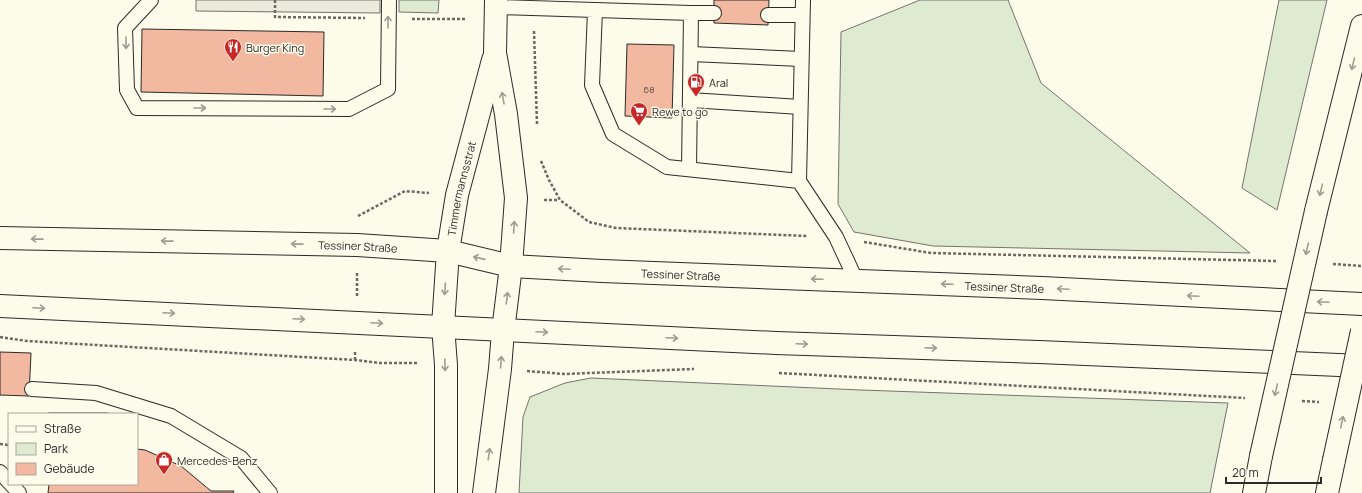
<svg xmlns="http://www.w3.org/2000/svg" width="1362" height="493" font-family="Manrope,sans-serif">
<rect width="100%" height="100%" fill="#fdfbea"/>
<g fill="#deebd1" stroke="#74746e">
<path d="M 399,0 L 439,0 L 438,13 L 399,12 Z"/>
<path d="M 920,0 L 1008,0 L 1041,83 L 1250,253 L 933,246 L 854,232 L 838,204 L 841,32 Z"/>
<path d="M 1279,0 L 1327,0 L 1277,210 L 1242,188 Z"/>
<path d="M 591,378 L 861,390 L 1228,403 L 1210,493 L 519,493 L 523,417 L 530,397 L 565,383 Z"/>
</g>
<path fill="#eceadb" stroke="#74746e" d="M 196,0 L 380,0 L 380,13 L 196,11 Z"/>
<g fill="#f2b8a0" stroke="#2b2b2b">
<path d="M 714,0 L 769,0 L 768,25 L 714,23 Z"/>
<path d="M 142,29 L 324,32 L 323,96 L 141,92 Z"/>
<path d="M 627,44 L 674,45 L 672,118 L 625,116 Z"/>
<path d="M 0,352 L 31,353 L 29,396 L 0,395 Z"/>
<rect x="49" y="413" width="58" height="1"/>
<path d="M 137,449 L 145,450 L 181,466 L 211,491 L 234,491 L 233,493 L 48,493 L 49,484 L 137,484 Z"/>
</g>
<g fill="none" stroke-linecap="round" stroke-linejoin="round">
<g stroke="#2b2b2b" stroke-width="16">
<g id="lane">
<path d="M 151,0 L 125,28 L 127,90 L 137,108 L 349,109 L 388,89 L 389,0"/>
<path d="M 496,7 L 595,10 L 592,85 L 613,134 L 667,167 L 799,181 L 836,237 L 856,280"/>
<path d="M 595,10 L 691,13 L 689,169"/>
<path d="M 691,13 L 714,13"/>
<path d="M 768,15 L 802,15"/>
<path d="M 691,54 L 801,59"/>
<path d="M 690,100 L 800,107"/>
<path d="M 799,181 L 803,0"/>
<path d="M 32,389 L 96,393 L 171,416 L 241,458 L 270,493"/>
<path d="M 0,472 L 9,482"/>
<path d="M 11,484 L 19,493"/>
</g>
</g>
<g stroke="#2b2b2b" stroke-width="24">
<g id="street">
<path d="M 496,0 L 495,53 L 506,114 L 516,198 L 511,266"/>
<path id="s1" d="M 448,251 L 457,195 L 493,60"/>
</g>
</g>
<g stroke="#2b2b2b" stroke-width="24">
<g id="primary">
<path id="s2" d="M 0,238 L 357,245 L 448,251 L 511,266 L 602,271 L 1042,288 L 1362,304"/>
<path d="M 0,306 L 776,343 L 1039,352 L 1362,366"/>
<path d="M 443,326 L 448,251"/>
<path d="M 503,331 L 511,266"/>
</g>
</g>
<g stroke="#2b2b2b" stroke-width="24">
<g id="highway">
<path d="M 1316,211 L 1362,26"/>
<path d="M 443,326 L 446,365 L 446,493"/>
<path d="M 484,493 L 500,369 L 503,331"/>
<path d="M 1254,493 L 1261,456"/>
<path d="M 1327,493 L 1334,460"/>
</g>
</g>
<g stroke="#6a6964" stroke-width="2.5" stroke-dasharray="3 2" stroke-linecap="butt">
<path d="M 275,0 L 275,17 L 365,18"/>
<path d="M 412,19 L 467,19"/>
<path d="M 534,31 L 537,124"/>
<path d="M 541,161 L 549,180 L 560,200 L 589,222 L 616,228 L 807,236"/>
<path d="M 544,200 L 559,200"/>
<path d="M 358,216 L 405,191 L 429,193"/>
<path d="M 864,242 L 931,253 L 1276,261"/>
<path d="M 1333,264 L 1362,266"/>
<path d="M 357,296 L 357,273"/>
<path d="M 0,337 L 27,341 L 355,360 L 380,363 L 418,363"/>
<path d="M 355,360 L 355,351"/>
<path d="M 527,371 L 564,374 L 694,369"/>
<path d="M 779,373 L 1245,398"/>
<path d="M 1302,401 L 1319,402"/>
<path d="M 0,444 L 9,445"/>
</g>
<use href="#lane" stroke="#fdfbea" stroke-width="14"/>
<use href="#street" stroke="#fdfbea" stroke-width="22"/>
<use href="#primary" stroke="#fdfbea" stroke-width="22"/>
<use href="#highway" stroke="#fdfbea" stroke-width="22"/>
<g stroke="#2b2b2b" stroke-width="24" stroke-linecap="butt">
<g id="highway-bridge">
<path d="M 1261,456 L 1316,211"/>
<path d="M 1334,460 L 1362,331"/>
</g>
</g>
<use href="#highway-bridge" stroke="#fdfbea" stroke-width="22"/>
</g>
<defs><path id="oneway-shaft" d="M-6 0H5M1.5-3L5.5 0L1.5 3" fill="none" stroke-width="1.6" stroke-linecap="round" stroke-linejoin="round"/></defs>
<g stroke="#9e9d94">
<use href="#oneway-shaft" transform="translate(388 22) rotate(-90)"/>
<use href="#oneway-shaft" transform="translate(126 43) rotate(89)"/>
<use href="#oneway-shaft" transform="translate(1353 64) rotate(104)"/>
<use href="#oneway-shaft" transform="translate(503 98) rotate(-100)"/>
<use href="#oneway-shaft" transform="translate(200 108)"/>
<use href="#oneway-shaft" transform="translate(330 109)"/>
<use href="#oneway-shaft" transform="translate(1321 190) rotate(104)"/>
<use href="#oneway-shaft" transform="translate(514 227) rotate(-86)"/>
<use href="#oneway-shaft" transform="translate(37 239) rotate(-179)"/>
<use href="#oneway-shaft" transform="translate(167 241) rotate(-179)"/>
<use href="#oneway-shaft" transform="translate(297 244) rotate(-179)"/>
<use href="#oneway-shaft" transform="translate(1307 249) rotate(103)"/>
<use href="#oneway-shaft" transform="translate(479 258) rotate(-167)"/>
<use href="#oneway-shaft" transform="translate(564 269) rotate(-177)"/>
<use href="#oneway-shaft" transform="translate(817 279) rotate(-178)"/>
<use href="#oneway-shaft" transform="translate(947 284) rotate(-178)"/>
<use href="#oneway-shaft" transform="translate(445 289) rotate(94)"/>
<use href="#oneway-shaft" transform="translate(1063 289) rotate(-177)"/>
<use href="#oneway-shaft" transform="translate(1193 296) rotate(-177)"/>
<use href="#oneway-shaft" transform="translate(507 298) rotate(-83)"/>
<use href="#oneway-shaft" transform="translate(1323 302) rotate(-177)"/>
<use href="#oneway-shaft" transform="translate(39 308) rotate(3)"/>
<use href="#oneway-shaft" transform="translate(169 313) rotate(3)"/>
<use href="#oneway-shaft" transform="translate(299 319) rotate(3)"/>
<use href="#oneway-shaft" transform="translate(377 323) rotate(3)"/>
<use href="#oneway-shaft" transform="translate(542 332) rotate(3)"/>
<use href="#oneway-shaft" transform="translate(672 338) rotate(3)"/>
<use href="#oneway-shaft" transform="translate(802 344) rotate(2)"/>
<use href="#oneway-shaft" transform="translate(931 348) rotate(2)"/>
<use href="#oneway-shaft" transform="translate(501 362) rotate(-86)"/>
<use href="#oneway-shaft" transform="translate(445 365) rotate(88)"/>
<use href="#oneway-shaft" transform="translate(1276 390) rotate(103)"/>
<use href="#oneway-shaft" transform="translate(1342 422) rotate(-78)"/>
<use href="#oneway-shaft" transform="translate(489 454) rotate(-82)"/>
</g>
<defs>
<g id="restaurant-pin" transform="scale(0.9)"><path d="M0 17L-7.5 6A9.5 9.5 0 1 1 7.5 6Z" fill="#c62828" stroke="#fdfbea"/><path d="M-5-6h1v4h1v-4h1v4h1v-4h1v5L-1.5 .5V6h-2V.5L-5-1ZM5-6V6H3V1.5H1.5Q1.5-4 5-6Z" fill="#fff"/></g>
<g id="fuel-pin" transform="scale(0.9)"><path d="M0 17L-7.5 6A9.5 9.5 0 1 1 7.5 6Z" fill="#c62828" stroke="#fdfbea"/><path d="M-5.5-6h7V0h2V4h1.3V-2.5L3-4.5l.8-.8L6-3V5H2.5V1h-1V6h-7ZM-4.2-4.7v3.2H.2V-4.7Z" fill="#fff"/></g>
<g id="supermarket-pin" transform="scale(0.9)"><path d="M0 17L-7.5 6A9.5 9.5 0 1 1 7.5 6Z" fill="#c62828" stroke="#fdfbea"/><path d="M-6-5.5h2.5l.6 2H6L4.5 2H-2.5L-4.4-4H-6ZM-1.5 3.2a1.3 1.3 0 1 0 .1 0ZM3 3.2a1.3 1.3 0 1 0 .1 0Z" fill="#fff"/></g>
<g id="shop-pin" transform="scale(0.9)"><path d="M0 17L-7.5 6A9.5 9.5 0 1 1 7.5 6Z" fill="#c62828" stroke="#fdfbea"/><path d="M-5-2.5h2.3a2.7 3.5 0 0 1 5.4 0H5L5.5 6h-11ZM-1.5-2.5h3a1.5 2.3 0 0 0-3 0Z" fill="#fff"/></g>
</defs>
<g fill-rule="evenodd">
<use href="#restaurant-pin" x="233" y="47"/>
<use href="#fuel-pin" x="696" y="82"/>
<use href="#supermarket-pin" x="639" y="111"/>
<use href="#shop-pin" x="164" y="460"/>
</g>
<g text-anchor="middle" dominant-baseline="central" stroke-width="3" stroke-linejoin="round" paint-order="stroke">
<g font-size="9" fill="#5d4e48">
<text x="649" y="89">68</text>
</g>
<g font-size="11" fill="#2b2b2b" stroke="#fdfbea" text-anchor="start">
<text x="246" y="47">Burger King</text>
<text x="709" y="82">Aral</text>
<text x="652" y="111">Rewe to go</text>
<text x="177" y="460">Mercedes-Benz</text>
</g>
<g font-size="11" fill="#2b2b2b" stroke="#fdfbea">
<text stroke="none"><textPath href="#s1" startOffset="64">Timmermannsstrat</textPath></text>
<text stroke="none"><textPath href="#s2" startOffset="358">Tessiner Straße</textPath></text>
<text stroke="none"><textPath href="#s2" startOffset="683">Tessiner Straße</textPath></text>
<text stroke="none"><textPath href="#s2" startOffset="1007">Tessiner Straße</textPath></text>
</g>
</g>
<rect x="8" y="413" width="130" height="72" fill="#fdfbea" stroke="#a9a89e"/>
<rect x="16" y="426" width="20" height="6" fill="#fdfbea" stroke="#a9a89e"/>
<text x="44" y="433" font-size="12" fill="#2b2b2b">Straße</text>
<rect x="16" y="443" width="20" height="12" fill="#deebd1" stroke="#a9a89e"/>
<text x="44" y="453" font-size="12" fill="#2b2b2b">Park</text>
<rect x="16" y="463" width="20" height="12" fill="#f2b8a0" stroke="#a9a89e"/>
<text x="44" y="473" font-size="12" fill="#2b2b2b">Gebäude</text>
<path d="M1226 477v6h95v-6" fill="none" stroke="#2b2b2b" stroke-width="2"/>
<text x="1232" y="477" font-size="12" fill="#2b2b2b" stroke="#fdfbea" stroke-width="3" paint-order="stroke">20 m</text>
</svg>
